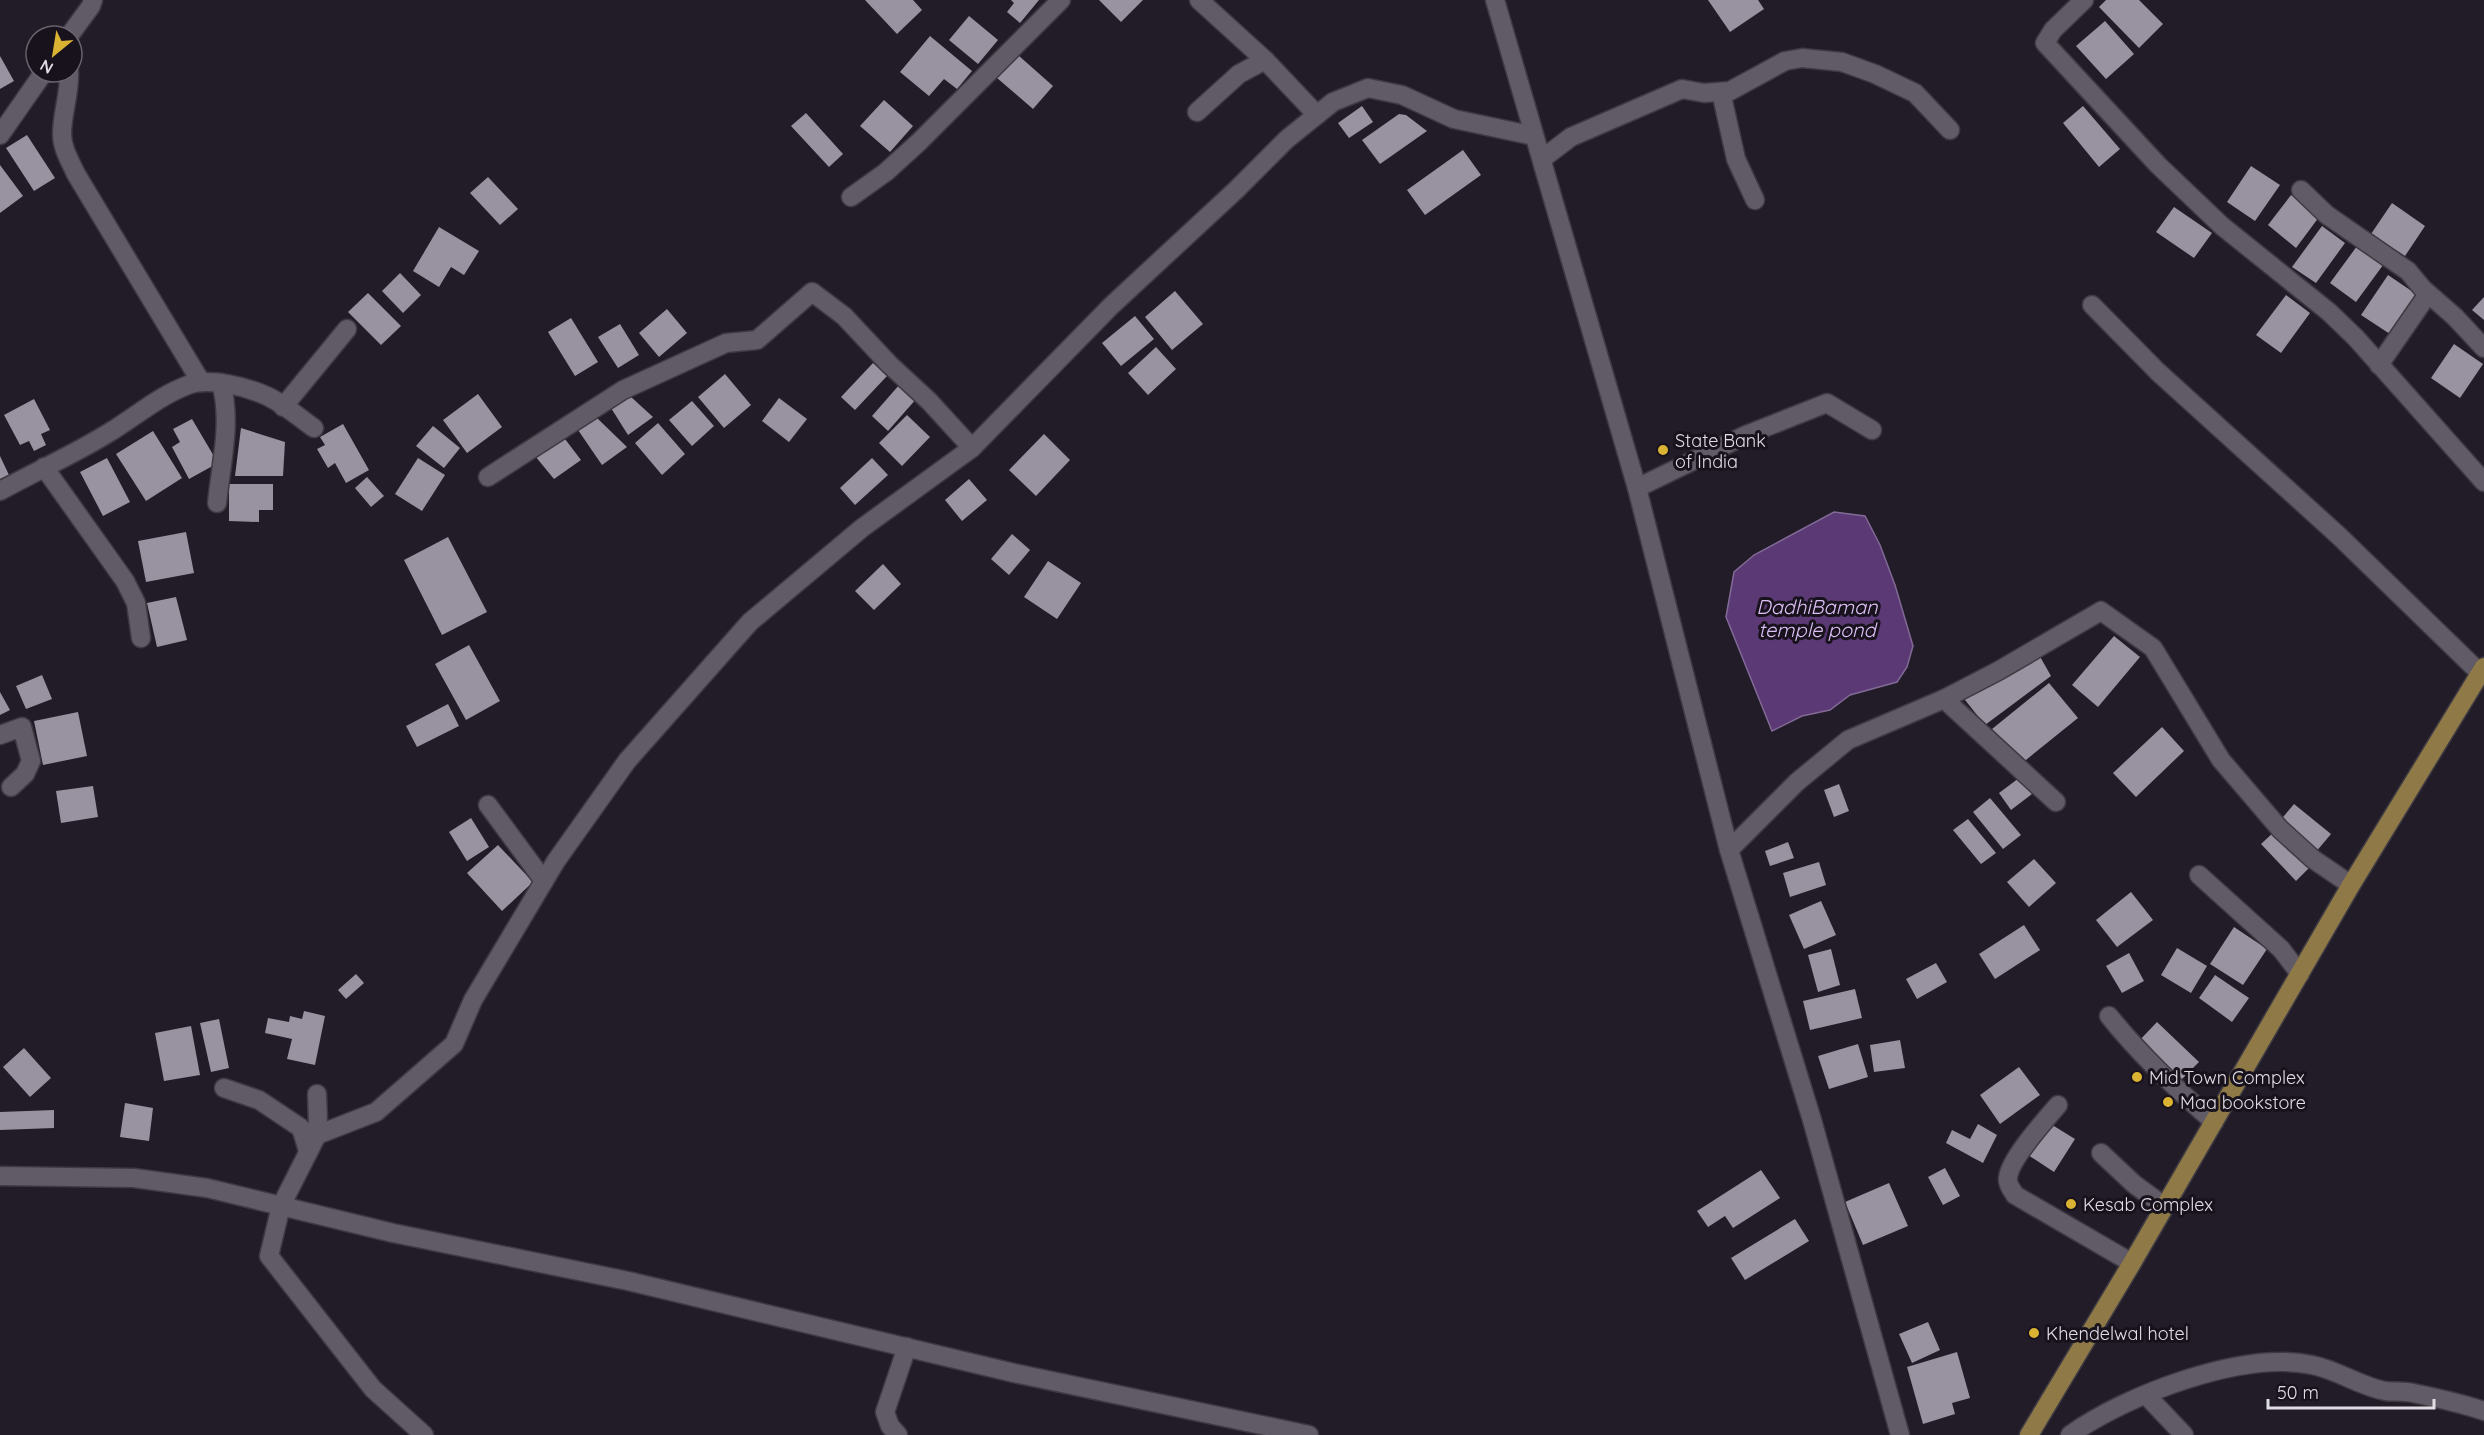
<svg xmlns="http://www.w3.org/2000/svg" width="2484" height="1435" font-family="Quicksand,sans-serif">
<rect width="100%" height="100%" fill="#211c27"/>
<path fill="#5a3974" stroke="#826a96" stroke-width="1.5" d="M 1834,512 L 1865,516 L 1880,545 L 1895,585 L 1913,646 L 1907,667 L 1897,682 L 1850,695 L 1830,710 L 1802,716 L 1772,731 L 1726,617 L 1734,572 L 1754,555 Z"/>
<g fill="#9992a0">
<path d="M 865,0 L 913,0 L 922,10 L 897,34 Z"/>
<path d="M 1011,0 L 1039,0 L 1020,23 L 1007,12 L 1014,3 Z"/>
<path d="M 1099,0 L 1143,0 L 1121,22 Z"/>
<path d="M 1708,0 L 1758,0 L 1764,9 L 1730,32 Z"/>
<path d="M 2106,0 L 2139,0 L 2163,24 L 2139,48 L 2099,7 Z"/>
<path d="M 969,16 L 998,40 L 978,64 L 949,40 Z"/>
<path d="M 2105,21 L 2134,54 L 2106,79 L 2076,46 Z"/>
<path d="M 930,36 L 972,71 L 957,89 L 944,79 L 929,96 L 900,72 Z"/>
<path d="M 1018,55 L 1053,86 L 1033,109 L 997,78 Z"/>
<path d="M 0,56 L 14,81 L 0,89 Z"/>
<path d="M 884,100 L 913,126 L 890,152 L 860,126 Z"/>
<path d="M 1362,106 L 1373,122 L 1349,138 L 1338,123 Z"/>
<path d="M 2083,106 L 2120,149 L 2099,167 L 2063,123 Z"/>
<path d="M 806,113 L 843,154 L 829,167 L 791,126 Z"/>
<path d="M 1399,114 L 1406,115 L 1427,131 L 1380,164 L 1362,140 Z"/>
<path d="M 27,135 L 55,178 L 34,191 L 6,148 Z"/>
<path d="M 1463,150 L 1481,175 L 1425,215 L 1407,190 Z"/>
<path d="M 0,165 L 23,196 L 0,213 Z"/>
<path d="M 2251,166 L 2280,185 L 2255,221 L 2227,202 Z"/>
<path d="M 488,177 L 518,209 L 500,225 L 470,193 Z"/>
<path d="M 2291,195 L 2319,217 L 2296,248 L 2268,225 Z"/>
<path d="M 2392,203 L 2425,226 L 2405,256 L 2371,234 Z"/>
<path d="M 2174,207 L 2212,233 L 2194,258 L 2156,232 Z"/>
<path d="M 2322,226 L 2345,243 L 2316,283 L 2292,267 Z"/>
<path d="M 439,227 L 479,251 L 464,275 L 451,267 L 439,287 L 413,271 Z"/>
<path d="M 2360,242 L 2386,261 L 2356,302 L 2330,283 Z"/>
<path d="M 400,273 L 421,295 L 403,313 L 382,291 Z"/>
<path d="M 2388,275 L 2419,296 L 2393,336 L 2361,315 Z"/>
<path d="M 1175,291 L 1203,324 L 1172,350 L 1145,317 Z"/>
<path d="M 368,293 L 401,326 L 381,345 L 348,312 Z"/>
<path d="M 2286,295 L 2310,313 L 2281,353 L 2256,335 Z"/>
<path d="M 2484,297 L 2484,320 L 2472,310 Z"/>
<path d="M 667,309 L 687,333 L 659,357 L 639,333 Z"/>
<path d="M 1135,316 L 1154,339 L 1121,366 L 1102,343 Z"/>
<path d="M 571,318 L 598,362 L 575,376 L 548,332 Z"/>
<path d="M 620,324 L 639,355 L 618,368 L 598,337 Z"/>
<path d="M 2454,344 L 2483,364 L 2460,398 L 2431,378 Z"/>
<path d="M 1156,347 L 1176,369 L 1148,395 L 1128,373 Z"/>
<path d="M 873,363 L 887,376 L 855,410 L 841,397 Z"/>
<path d="M 725,374 L 751,405 L 724,428 L 698,397 Z"/>
<path d="M 900,384 L 917,398 L 888,431 L 872,416 Z"/>
<path d="M 478,394 L 502,427 L 467,453 L 443,420 Z"/>
<path d="M 630,396 L 653,417 L 628,435 L 611,408 Z"/>
<path d="M 779,398 L 807,419 L 789,442 L 762,421 Z"/>
<path d="M 34,399 L 50,430 L 41,434 L 46,445 L 34,451 L 29,441 L 20,445 L 4,415 Z"/>
<path d="M 692,401 L 714,426 L 692,446 L 669,420 Z"/>
<path d="M 907,415 L 930,437 L 902,466 L 879,443 Z"/>
<path d="M 597,418 L 627,447 L 602,465 L 578,430 Z"/>
<path d="M 192,419 L 218,463 L 189,479 L 172,447 L 180,442 L 173,429 Z"/>
<path d="M 658,423 L 685,454 L 662,475 L 635,443 Z"/>
<path d="M 343,424 L 369,470 L 346,483 L 335,463 L 328,468 L 317,449 L 325,445 L 320,437 Z"/>
<path d="M 433,426 L 460,448 L 444,468 L 416,446 Z"/>
<path d="M 241,428 L 285,442 L 283,476 L 235,476 Z"/>
<path d="M 153,431 L 182,478 L 146,501 L 116,454 Z"/>
<path d="M 1044,434 L 1070,460 L 1036,496 L 1009,470 Z"/>
<path d="M 565,439 L 581,460 L 554,479 L 535,456 Z"/>
<path d="M 0,456 L 9,475 L 0,479 Z"/>
<path d="M 107,458 L 130,502 L 103,516 L 80,472 Z"/>
<path d="M 418,458 L 445,475 L 422,511 L 395,494 Z"/>
<path d="M 872,458 L 888,475 L 855,505 L 840,488 Z"/>
<path d="M 367,477 L 384,496 L 371,507 L 355,488 Z"/>
<path d="M 969,479 L 987,500 L 962,521 L 945,500 Z"/>
<path d="M 229,484 L 273,484 L 273,510 L 259,510 L 259,522 L 229,521 Z"/>
<path d="M 186,532 L 194,573 L 146,582 L 138,541 Z"/>
<path d="M 1012,534 L 1030,550 L 1009,575 L 991,559 Z"/>
<path d="M 448,537 L 487,612 L 442,635 L 404,560 Z"/>
<path d="M 1048,561 L 1081,583 L 1057,619 L 1024,597 Z"/>
<path d="M 883,564 L 901,584 L 874,610 L 855,591 Z"/>
<path d="M 176,597 L 187,640 L 157,647 L 147,603 Z"/>
<path d="M 2114,636 L 2140,657 L 2098,707 L 2072,685 Z"/>
<path d="M 469,645 L 500,701 L 466,720 L 435,664 Z"/>
<path d="M 2038,653 L 2051,676 L 1985,725 L 1961,695 Z"/>
<path d="M 42,675 L 52,699 L 26,709 L 16,686 Z"/>
<path d="M 2049,683 L 2078,718 L 2021,764 L 1992,729 Z"/>
<path d="M 0,692 L 10,710 L 0,715 Z"/>
<path d="M 448,704 L 459,726 L 417,747 L 406,726 Z"/>
<path d="M 78,712 L 87,756 L 43,765 L 34,721 Z"/>
<path d="M 2162,727 L 2184,751 L 2136,797 L 2113,773 Z"/>
<path d="M 2019,778 L 2032,794 L 2011,810 L 1999,793 Z"/>
<path d="M 1839,784 L 1849,811 L 1834,817 L 1824,790 Z"/>
<path d="M 93,786 L 98,817 L 61,823 L 56,791 Z"/>
<path d="M 1990,798 L 2021,835 L 2003,849 L 1973,812 Z"/>
<path d="M 2294,804 L 2331,834 L 2315,853 L 2278,823 Z"/>
<path d="M 471,818 L 489,847 L 467,861 L 449,832 Z"/>
<path d="M 1968,819 L 1996,853 L 1981,864 L 1953,830 Z"/>
<path d="M 2275,831 L 2309,868 L 2296,881 L 2261,844 Z"/>
<path d="M 1788,842 L 1794,858 L 1770,866 L 1765,851 Z"/>
<path d="M 498,845 L 533,882 L 502,911 L 467,873 Z"/>
<path d="M 2034,859 L 2056,883 L 2029,907 L 2007,882 Z"/>
<path d="M 1819,862 L 1826,885 L 1790,897 L 1783,873 Z"/>
<path d="M 2131,892 L 2153,920 L 2117,947 L 2096,920 Z"/>
<path d="M 1821,901 L 1836,935 L 1804,949 L 1789,915 Z"/>
<path d="M 2024,925 L 2040,950 L 1995,979 L 1979,954 Z"/>
<path d="M 2234,927 L 2267,949 L 2243,985 L 2210,964 Z"/>
<path d="M 2177,948 L 2207,966 L 2191,993 L 2161,975 Z"/>
<path d="M 1831,949 L 1840,985 L 1818,992 L 1808,955 Z"/>
<path d="M 2129,953 L 2144,981 L 2122,993 L 2106,966 Z"/>
<path d="M 1936,963 L 1947,982 L 1917,999 L 1906,979 Z"/>
<path d="M 356,974 L 364,983 L 346,999 L 338,990 Z"/>
<path d="M 2215,975 L 2249,998 L 2232,1022 L 2199,998 Z"/>
<path d="M 1855,989 L 1862,1018 L 1810,1030 L 1803,1001 Z"/>
<path d="M 304,1011 L 325,1016 L 315,1065 L 287,1059 L 292,1039 L 265,1033 L 268,1018 L 289,1022 L 290,1016 L 302,1019 Z"/>
<path d="M 219,1019 L 229,1068 L 211,1072 L 200,1023 Z"/>
<path d="M 2157,1022 L 2199,1062 L 2179,1082 L 2138,1042 Z"/>
<path d="M 191,1026 L 200,1075 L 164,1081 L 155,1033 Z"/>
<path d="M 1900,1040 L 1905,1068 L 1874,1072 L 1870,1045 Z"/>
<path d="M 1858,1044 L 1868,1077 L 1829,1089 L 1818,1056 Z"/>
<path d="M 24,1048 L 51,1078 L 30,1097 L 3,1067 Z"/>
<path d="M 2019,1067 L 2040,1095 L 2000,1124 L 1980,1095 Z"/>
<path d="M 125,1103 L 153,1108 L 149,1141 L 120,1137 Z"/>
<path d="M 54,1110 L 54,1128 L 0,1130 L 0,1112 Z"/>
<path d="M 2049,1123 L 2075,1139 L 2054,1172 L 2028,1155 Z"/>
<path d="M 1978,1124 L 1997,1135 L 1983,1163 L 1946,1143 L 1952,1130 L 1970,1139 Z"/>
<path d="M 1945,1168 L 1960,1196 L 1943,1205 L 1928,1177 Z"/>
<path d="M 1761,1170 L 1780,1198 L 1733,1228 L 1725,1216 L 1708,1227 L 1697,1211 Z"/>
<path d="M 1889,1183 L 1908,1226 L 1863,1245 L 1845,1202 Z"/>
<path d="M 1795,1219 L 1809,1241 L 1745,1280 L 1731,1258 Z"/>
<path d="M 1928,1322 L 1940,1350 L 1912,1363 L 1899,1334 Z"/>
<path d="M 1957,1352 L 1970,1398 L 1952,1403 L 1955,1414 L 1923,1424 L 1907,1367 Z"/>
</g>
<g fill="none" stroke-linecap="round" stroke-linejoin="round">
<g stroke="#3e3a42" stroke-width="21">
<g id="minor">
<path d="M 1199,0 L 1265,60 L 1317,115"/>
<path d="M 1495,0 L 1637,488 L 1729,850 L 1812,1120 L 1900,1435"/>
<path d="M 2084,0 L 2053,30 L 2045,43 L 2158,165 L 2222,226 L 2329,312 L 2356,338 L 2484,482"/>
<path d="M 69,36 L 91,6 L 93,0"/>
<path d="M 69,72 C 70,93 62,113 62,134 C 62,148 70,161 76,174 L 201,382"/>
<path d="M 1721,92 L 1736,159 L 1755,200"/>
<path d="M 1197,112 L 1239,74 L 1265,60"/>
<path d="M 0,135 L 44,72"/>
<path d="M 1542,159 L 1571,137 L 1682,89 L 1704,93 L 1730,91 L 1785,61 L 1802,58 L 1842,62 L 1875,74 L 1915,93 L 1950,130"/>
<path d="M 2301,190 L 2327,215 L 2408,271 L 2423,289 L 2455,317 L 2484,348"/>
<path d="M 851,197 L 886,172 L 919,142 L 1061,0"/>
<path d="M 2092,305 L 2158,372 L 2339,536 L 2480,673"/>
<path d="M 2379,365 L 2428,294"/>
<path d="M 283,407 L 347,329"/>
<path d="M 44,467 L 125,581 L 136,603 L 141,638"/>
<path d="M 488,477 L 623,390 L 726,343 L 757,340 L 812,292 L 844,316 L 889,364 L 929,401 L 972,448"/>
<path d="M 1637,488 L 1746,435 L 1827,403 L 1872,430"/>
<path d="M 0,491 C 36,471 75,454 110,432 C 136,416 159,396 188,385 C 210,377 248,387 269,397 C 285,405 300,418 314,428"/>
<path d="M 217,503 C 221,464 232,421 221,383"/>
<path d="M 1944,699 L 2056,802"/>
<path d="M 0,735 L 22,727 L 31,761 L 25,774 L 11,787"/>
<path d="M 488,805 L 544,881"/>
<path d="M 1729,850 L 1797,782 L 1848,740 L 1944,699 L 1998,671 L 2101,611 L 2153,648 L 2221,760 L 2280,829 L 2313,859 L 2351,885"/>
<path d="M 2199,875 L 2281,949 L 2300,974"/>
<path d="M 2109,1016 C 2141,1056 2176,1089 2214,1122"/>
<path d="M 224,1088 L 259,1100 L 301,1128 L 308,1151"/>
<path d="M 2058,1105 C 2046,1119 2009,1160 2008,1178 C 2007,1184 2012,1190 2015,1195 L 2132,1263"/>
<path d="M 311,1143 L 318,1123 L 317,1094"/>
<path d="M 2101,1153 L 2134,1184 L 2164,1206"/>
<path d="M 0,1176 L 134,1178 L 207,1188 L 393,1233 L 628,1281 L 1014,1373 L 1309,1435"/>
<path d="M 2146,1395 L 2184,1435"/>
<path d="M 424,1435 L 373,1389 L 269,1256 L 281,1206 L 317,1135 L 376,1112 L 454,1044 L 473,1000 L 556,861 L 627,761 L 750,622 L 862,528 L 972,448 L 1111,306 L 1236,190 L 1287,139 L 1333,102 L 1368,88 L 1402,95 L 1454,119 L 1534,136"/>
<path d="M 898,1435 L 890,1426 L 885,1412 L 907,1347"/>
<path d="M 2070,1435 C 2126,1395 2243,1350 2312,1365 C 2338,1370 2359,1386 2385,1391 C 2394,1392 2404,1391 2413,1393 C 2437,1398 2461,1403 2484,1411"/>
</g>
</g>
<g stroke="#3e3a42" stroke-width="21">
<path id="major" d="M 2029,1435 L 2132,1263 L 2351,885 L 2484,667"/>
</g>
<use href="#minor" stroke="#615a67" stroke-width="18"/>
<use href="#major" stroke="#8e7947" stroke-width="18"/>
</g>
<g fill="#dab333" stroke="#18121d" stroke-width="2">
<circle cx="1663" cy="450" r="6"/>
<circle cx="2137" cy="1077" r="6"/>
<circle cx="2168" cy="1102" r="6"/>
<circle cx="2071" cy="1204" r="6"/>
<circle cx="2034" cy="1333" r="6"/>
</g>
<g text-anchor="middle" dominant-baseline="central" stroke-width="6" stroke-linejoin="round" paint-order="stroke">
<g font-size="18" fill="#e1dde5" stroke="#18121d" text-anchor="start">
<text x="1675" y="440">State Bank<tspan x="1675" dy="21">of India</tspan></text>
<text x="2149" y="1077">Mid Town Complex</text>
<text x="2180" y="1102">Maa bookstore</text>
<text x="2083" y="1204">Kesab Complex</text>
<text x="2046" y="1333">Khendelwal hotel</text>
</g>
<g font-size="20" font-style="italic" fill="#dcc0f6" stroke="#18121d">
<text x="1817" y="606">DadhiBaman<tspan x="1817" dy="23">temple pond</tspan></text>
</g>
</g>
<g transform="translate(54 54) rotate(210)"><circle r="28" fill="#18121d" stroke="#68636d" stroke-width="1.5"/>
<path d="M0-4.5L10 22L0 15L-10 22Z" fill="#dab333"/>
<text y="-9" font-size="16" font-weight="bold" text-anchor="middle" fill="#e1dde5">N</text>
</g>
<path d="M2268 1399v9h166v-9" fill="none" stroke="#e1dde5" stroke-width="3"/>
<text x="2277" y="1399" font-size="18" fill="#e1dde5" stroke="#18121d" stroke-width="4.5" paint-order="stroke">50 m</text>
</svg>
